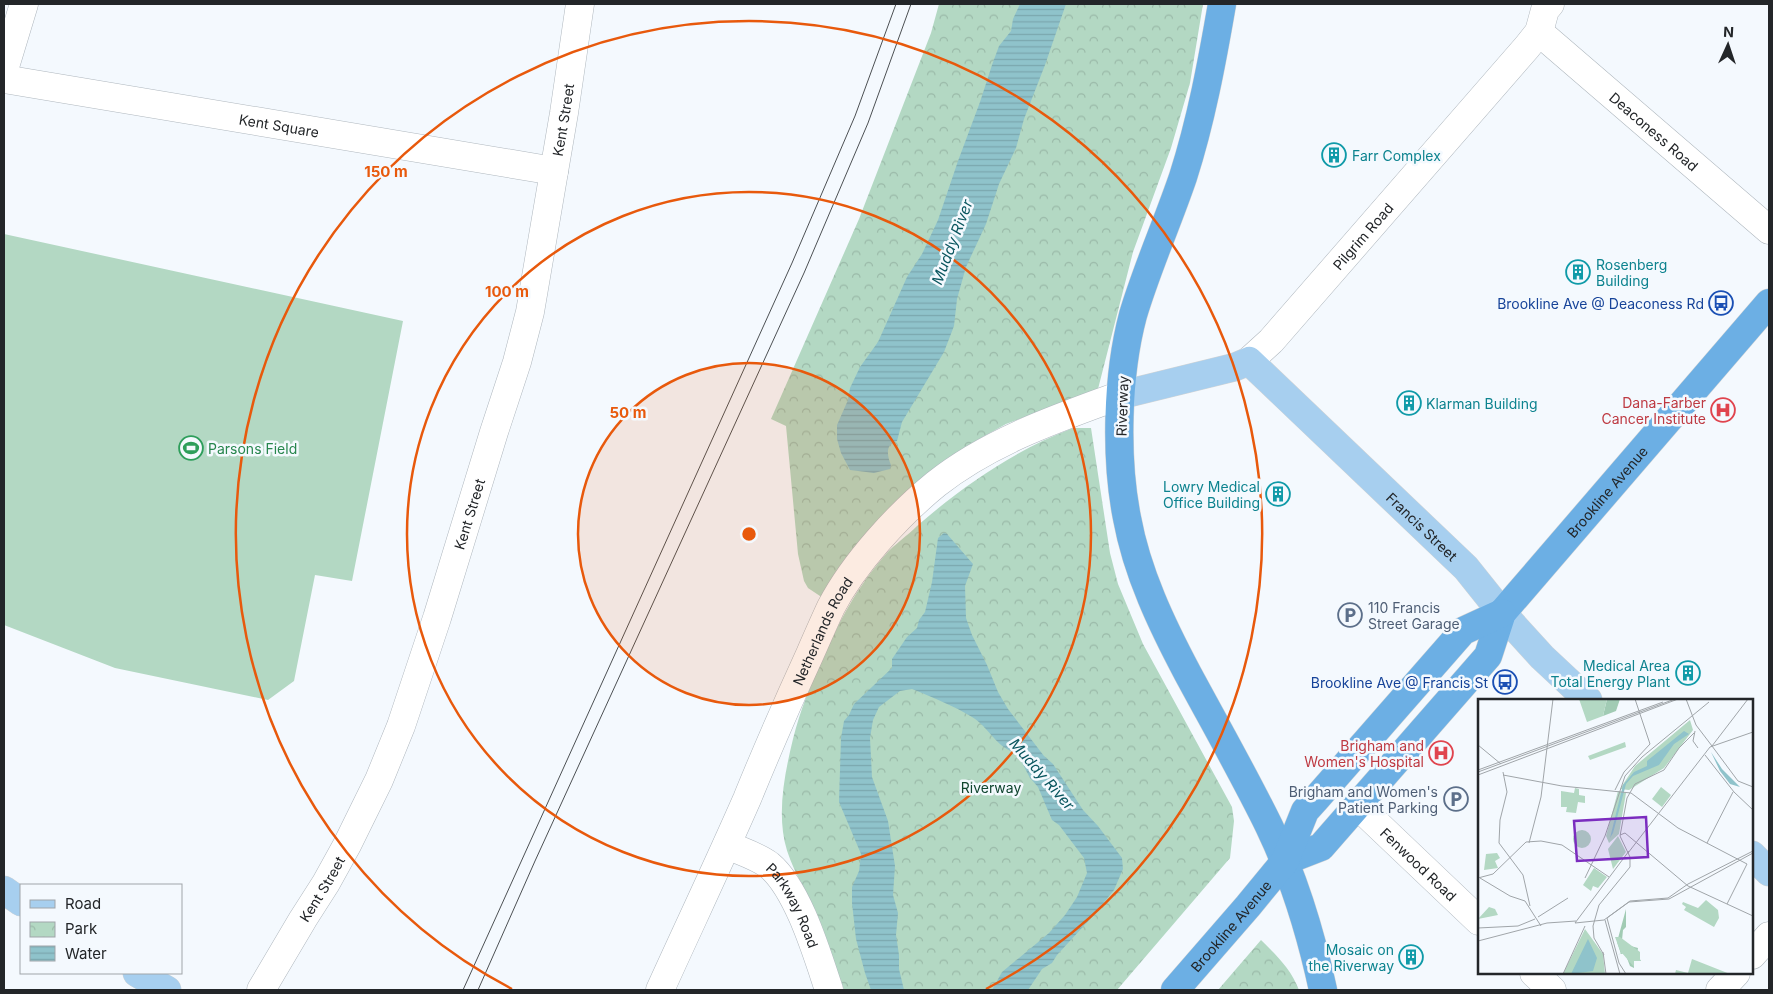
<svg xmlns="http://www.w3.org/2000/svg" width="1773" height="994" font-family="Inter,sans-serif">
<defs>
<pattern id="park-crowns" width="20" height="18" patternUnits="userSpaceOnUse" patternTransform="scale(1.25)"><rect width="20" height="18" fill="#b3d8c3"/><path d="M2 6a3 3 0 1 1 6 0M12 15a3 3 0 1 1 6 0" fill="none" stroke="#9ab9a8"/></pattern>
<pattern id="water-rules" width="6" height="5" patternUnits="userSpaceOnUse" patternTransform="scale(1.25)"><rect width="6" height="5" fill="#8fc3cb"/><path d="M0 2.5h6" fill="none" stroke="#7ba7ae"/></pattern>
</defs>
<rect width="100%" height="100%" fill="#f4f9fe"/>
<g fill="url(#park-crowns)">
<path d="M 939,4 L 1203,4 L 1190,83 L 1171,148 L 1133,252 L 1098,389 L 1006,424 L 972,443 L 938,465 L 900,497 L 863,540 L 823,598 L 808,588 L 804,581 L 798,554 L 786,426 L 771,419 L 859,219 L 931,33 Z"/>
<path d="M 1073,428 L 1091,428 L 1110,553 L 1118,584 L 1143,644 L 1232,807 L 1234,821 L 1230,858 L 1117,990 L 844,990 C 833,961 822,931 810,902 C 800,879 786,858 783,832 C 779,801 786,768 793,739 C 800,711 810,686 822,661 C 839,621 857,587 886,554 C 895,544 907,536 917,526 C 963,486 1015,450 1073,428 Z"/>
<path d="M 1261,940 C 1277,956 1291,969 1299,990 L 1218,990 Z"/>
</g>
<path fill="#b3d8c3" d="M 4,234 L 403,321 L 352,581 L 315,575 L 294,681 L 268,700 L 115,668 L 4,625 Z"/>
<g fill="url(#water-rules)">
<path d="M 1020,4 L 1066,4 L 1045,65 L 1024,119 L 1016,148 L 999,184 L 986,224 L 966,267 L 957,299 L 954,326 L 944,352 L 902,422 L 897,441 C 885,444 887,456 891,465 L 890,469 L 874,473 L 850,470 L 841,453 L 837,439 L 837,425 L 848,400 L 850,388 L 860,367 L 878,342 L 907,277 L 922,254 L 938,220 L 958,161 L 980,102 L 992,65 L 999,46 L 1011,31 L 1013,19 Z"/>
<path d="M 944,533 L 947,534 L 973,564 L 965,586 L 966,618 L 972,635 L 987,665 L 998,692 L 1008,709 L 1044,756 L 1053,764 L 1083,810 L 1098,826 L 1122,858 L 1123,869 L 1114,890 L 1092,917 L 1057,955 L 1052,963 L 1042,969 L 1028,990 L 992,990 L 1002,972 L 1049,933 L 1065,915 L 1077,897 L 1087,873 L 1084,858 L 1059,825 L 1052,820 L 1038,787 L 1030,778 L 1017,753 C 997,749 989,727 972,717 C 954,706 932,697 912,689 L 900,691 L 879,707 L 873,720 L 870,738 L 872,777 L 888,821 L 895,866 L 893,895 L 898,913 L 896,935 L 899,955 L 899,969 L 904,990 L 871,990 L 865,973 L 856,939 L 852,903 L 852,887 L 859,871 L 861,854 L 839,802 L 841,738 L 844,721 L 849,715 L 854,704 L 892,668 L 892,659 L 907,637 L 917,628 L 919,620 L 925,612 L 932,582 L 938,538 Z"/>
</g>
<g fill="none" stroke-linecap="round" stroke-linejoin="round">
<g stroke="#afb7be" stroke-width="29">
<g id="minor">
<path id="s1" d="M 1539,32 L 1769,230"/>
<path d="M 4,70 L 24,4"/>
<path id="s2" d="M 4,79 L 554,171"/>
<path id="s3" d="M 1249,361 L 1271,341 L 1527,47 L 1539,32 L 1545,10 L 1550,4"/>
<path id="s4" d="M 1358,806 L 1479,921"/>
<path id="s5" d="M 727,845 C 740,851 757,856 769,865 C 798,889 817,954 829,990"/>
<path d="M 1752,955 L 1769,936"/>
<path d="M 1534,973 L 1552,990"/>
<path id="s6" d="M 261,990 L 303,919 L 326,883 L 347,845 L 379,780 L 401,726 L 437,618 L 494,432 L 517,362 L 530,312 L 564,113 L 580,4"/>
<path id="s7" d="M 660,990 C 689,926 719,863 747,799 C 767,750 788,702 810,654 C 817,638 824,622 831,607 C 854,563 898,515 936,484 C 990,441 1058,418 1121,395"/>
<path d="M 1720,990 L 1736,973"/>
</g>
</g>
<g stroke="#d3d4d4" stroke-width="29">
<g id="major">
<path id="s8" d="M 1121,395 L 1235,367 L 1249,361 L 1466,568 L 1502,613 L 1542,657 L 1588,700"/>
<path d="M 1752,855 L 1769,872"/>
<path d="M 4,890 L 21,902"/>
<path d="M 137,973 L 167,990"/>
</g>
</g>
<g stroke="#d3d4d4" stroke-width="29">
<g id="highway">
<path d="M 1222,4 C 1212,62 1201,121 1183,177 C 1167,224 1147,268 1133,315 C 1117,375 1115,458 1127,518 C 1137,573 1162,625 1188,674 C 1215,724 1244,775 1269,826 C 1294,878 1311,934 1323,990"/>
<path id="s9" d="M 1285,861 L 1321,847 L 1488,656 L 1502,613 L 1769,303"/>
<path id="s10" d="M 1175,990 L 1248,906 L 1285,861 L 1305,811 L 1315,800 L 1463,631 L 1502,613"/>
</g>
</g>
<use href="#minor" stroke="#fff" stroke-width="28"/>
<use href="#major" stroke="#a7cfef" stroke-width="28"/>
<use href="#highway" stroke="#6cafe4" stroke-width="28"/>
<g stroke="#4c5053" stroke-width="1">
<path d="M 463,990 L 792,263 L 855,116 L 896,4"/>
<path d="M 478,990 L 535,861 L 804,273 L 868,123 L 911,4"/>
</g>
</g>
<circle cx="749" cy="534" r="171" fill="#e8590c" fill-opacity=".12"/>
<g fill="none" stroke="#e8590c" stroke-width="2.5">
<circle cx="749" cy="534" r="171"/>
<circle cx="749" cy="534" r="342"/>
<path d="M512 989A513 513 0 1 1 986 989"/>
</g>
<defs>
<g id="building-ring" transform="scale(1.25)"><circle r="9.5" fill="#f4f9fe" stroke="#0f9aa8" stroke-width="1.5"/><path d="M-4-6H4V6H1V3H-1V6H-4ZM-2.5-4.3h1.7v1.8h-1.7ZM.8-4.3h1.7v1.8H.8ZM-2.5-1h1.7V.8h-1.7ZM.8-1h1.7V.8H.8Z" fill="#0f9aa8"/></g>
<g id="bus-ring" transform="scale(1.25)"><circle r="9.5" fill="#f4f9fe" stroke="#1a4fb4" stroke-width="1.5"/><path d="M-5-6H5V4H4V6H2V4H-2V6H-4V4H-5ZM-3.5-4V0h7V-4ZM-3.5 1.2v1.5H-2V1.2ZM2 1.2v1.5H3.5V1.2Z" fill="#1a4fb4"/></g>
<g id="hospital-ring" transform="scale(1.25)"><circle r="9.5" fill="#f4f9fe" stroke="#e0444e" stroke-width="1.5"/><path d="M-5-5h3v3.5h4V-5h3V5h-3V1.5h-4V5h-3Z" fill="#e0444e"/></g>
<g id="stadium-ring" transform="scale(1.25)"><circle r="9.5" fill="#f4f9fe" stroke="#2e9e5b" stroke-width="1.5"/><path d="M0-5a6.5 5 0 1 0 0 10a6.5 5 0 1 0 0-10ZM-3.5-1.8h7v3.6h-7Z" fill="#2e9e5b"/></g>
<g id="parking-ring" transform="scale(1.25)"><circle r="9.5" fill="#f4f9fe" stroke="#5c6f8a" stroke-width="1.5"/><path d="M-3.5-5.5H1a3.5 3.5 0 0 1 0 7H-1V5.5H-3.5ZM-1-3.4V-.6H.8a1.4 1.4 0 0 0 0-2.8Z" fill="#5c6f8a"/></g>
</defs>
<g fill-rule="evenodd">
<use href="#building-ring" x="1334" y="155"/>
<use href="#building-ring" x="1578" y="272"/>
<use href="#bus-ring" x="1721" y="303"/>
<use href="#building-ring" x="1409" y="403"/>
<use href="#hospital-ring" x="1723" y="410"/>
<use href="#stadium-ring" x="191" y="448"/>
<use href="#building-ring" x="1278" y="494"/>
<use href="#parking-ring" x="1350" y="615"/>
<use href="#building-ring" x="1688" y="673"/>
<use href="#bus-ring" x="1505" y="682"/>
<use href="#hospital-ring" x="1441" y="753"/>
<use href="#parking-ring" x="1456" y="799"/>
<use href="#building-ring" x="1411" y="957"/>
</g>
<g text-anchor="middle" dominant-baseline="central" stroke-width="5" stroke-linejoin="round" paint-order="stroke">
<g font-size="14" fill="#232629" stroke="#f4f9fe">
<text stroke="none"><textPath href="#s6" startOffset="928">Kent Street</textPath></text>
<text stroke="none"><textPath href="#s2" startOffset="279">Kent Square</textPath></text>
<text stroke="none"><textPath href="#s1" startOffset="152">Deaconess Road</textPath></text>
<text stroke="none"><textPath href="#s3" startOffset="169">Pilgrim Road</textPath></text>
<text transform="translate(1122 406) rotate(-88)">Riverway</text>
<text stroke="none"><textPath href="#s9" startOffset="498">Brookline Avenue</textPath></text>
<text stroke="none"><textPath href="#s6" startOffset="522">Kent Street</textPath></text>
<text stroke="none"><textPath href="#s8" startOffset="372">Francis Street</textPath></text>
<text stroke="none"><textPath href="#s7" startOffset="394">Netherlands Road</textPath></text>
<text stroke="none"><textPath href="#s4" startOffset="84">Fenwood Road</textPath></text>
<text stroke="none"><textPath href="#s6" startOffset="118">Kent Street</textPath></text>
<text stroke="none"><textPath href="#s5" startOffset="94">Parkway Road</textPath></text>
<text stroke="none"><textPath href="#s10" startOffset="85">Brookline Avenue</textPath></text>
</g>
<g font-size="14" fill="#0d838f" stroke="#f4f9fe" text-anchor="start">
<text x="1352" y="155">Farr Complex</text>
<text x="1596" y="264">Rosenberg<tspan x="1596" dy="16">Building</tspan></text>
<text x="1426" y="403">Klarman Building</text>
<text x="1260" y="486" text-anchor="end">Lowry Medical<tspan x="1260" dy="16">Office Building</tspan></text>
<text x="1670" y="665" text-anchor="end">Medical Area<tspan x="1670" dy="16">Total Energy Plant</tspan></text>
<text x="1394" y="949" text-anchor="end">Mosaic on<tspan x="1394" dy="16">the Riverway</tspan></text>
</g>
<g font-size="14" fill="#164399" stroke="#f4f9fe" text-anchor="end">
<text x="1704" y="303">Brookline Ave @ Deaconess Rd</text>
<text x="1488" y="682">Brookline Ave @ Francis St</text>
</g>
<g font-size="14" fill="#be3a42" stroke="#f4f9fe" text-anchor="end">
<text x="1706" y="402">Dana-Farber<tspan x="1706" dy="16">Cancer Institute</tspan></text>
<text x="1424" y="745">Brigham and<tspan x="1424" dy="16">Women's Hospital</tspan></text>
</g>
<g font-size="14" fill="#27864d" stroke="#f4f9fe" text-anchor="start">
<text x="208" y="448">Parsons Field</text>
</g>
<g font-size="14" fill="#4e5e75" stroke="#f4f9fe" text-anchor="start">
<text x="1368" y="607">110 Francis<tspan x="1368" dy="16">Street Garage</tspan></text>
<text x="1438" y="791" text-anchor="end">Brigham and Women's<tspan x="1438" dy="16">Patient Parking</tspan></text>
</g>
<g font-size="14" fill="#10452f" stroke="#f4f9fe">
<text x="991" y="787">Riverway</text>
</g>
<g font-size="15" font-style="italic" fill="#0a565f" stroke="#f4f9fe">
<text transform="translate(952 242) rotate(-69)">Muddy River</text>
<text transform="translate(1042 774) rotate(49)">Muddy River</text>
</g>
</g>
<g transform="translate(1478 699)">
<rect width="275" height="275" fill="#f4f9fe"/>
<path d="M 129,0 L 142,0 L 138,12 L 125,17 ZM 148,210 L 148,228 L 145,231 L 144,241 L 149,246 L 160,249 L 159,255 L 163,262 L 156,262 L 156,269 L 152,267 L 147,254 L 143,255 L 139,243 Z" fill="#a1cbb4"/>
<path d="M 101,0 L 129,0 L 125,17 L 109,23 ZM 212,21 L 215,31 L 186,69 L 151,91 L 142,90 L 157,67 ZM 147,43 L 148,48 L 112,61 L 110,57 ZM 97,89 L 101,90 L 101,96 L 107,97 L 107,104 L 100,103 L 98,114 L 88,113 L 89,108 L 83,108 L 83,92 L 96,94 ZM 140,92 L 148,94 L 141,135 L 131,144 L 128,137 ZM 140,137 L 148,153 L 135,170 L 130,150 ZM 19,154 L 22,159 L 17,162 L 20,169 L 6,171 L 8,155 ZM 116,169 L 129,178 L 120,189 L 115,187 L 113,192 L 105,186 ZM 228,201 L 240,211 L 241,219 L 236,228 L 206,211 L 208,208 L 204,205 L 205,203 L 220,209 ZM 11,208 L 17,210 L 20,216 L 0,220 ZM 107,230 L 125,255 L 127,275 L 85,275 ZM 137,238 L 142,238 L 162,253 L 162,262 L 156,262 L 156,268 L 144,254 L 140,256 L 143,254 ZM 214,260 L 252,275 L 197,275 L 198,271 L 210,274 Z" fill="#b3d8c3"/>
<path d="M 106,0 L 118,2 L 123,10 L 111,14 ZM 183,88 L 193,96 L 184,108 L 174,100 ZM95 140a9 9 0 1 1 18 0a9 9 0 1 1-18 0Z" fill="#b3d8c3"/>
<path d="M 206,32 L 211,35 L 196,45 L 181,66 L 155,77 L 148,85 L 135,134 L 132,139 L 145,86 L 156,73 L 169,67 L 169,62 ZM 233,53 L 244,70 L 262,88 L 252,85 L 242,72 ZM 110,240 L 119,259 L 115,272 L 93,275 Z" fill="#8fc3cb"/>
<path fill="none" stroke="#a0a5a9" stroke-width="1" d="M 208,0 L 218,26 L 234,47M 270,0 L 234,47 L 260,82 L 275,88M 217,32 L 215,42 L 220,49M 0,46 L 23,65M 227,56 L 256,93 L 275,111M 0,71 L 185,3M 0,73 L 197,0M 25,73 L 29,93 L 22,121 L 21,144 L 45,176 L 52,207M 0,76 L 200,0M 25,76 L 84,87 L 153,94 L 200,129 L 269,165M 137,91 L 146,73 L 172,45 L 157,0M 142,136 L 147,134 L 210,187 L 275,217M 51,144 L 63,98 L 75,0M 229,144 L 255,93M 150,154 L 232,48 L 275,33M 0,179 L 15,175 L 48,143 L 63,142 L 84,146 L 131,178M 2,179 L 32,197 L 47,202 L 63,227M 107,179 L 127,137 L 147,77 L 164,58 L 231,3M 249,205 L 269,165M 60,218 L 90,199M 127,221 L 142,275M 97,224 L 126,221 L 152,202 L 190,199 L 210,185 L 275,152M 97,224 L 151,152M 0,229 L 40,227 L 57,220M 0,242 L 69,224 L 98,222M 125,253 L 128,275M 126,256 L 116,239 L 115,227 L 121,206 L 152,168 L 152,158 L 142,137 L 149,99 L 157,85 L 186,71 L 201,49 L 216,34M 85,275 L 107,227M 148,275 L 141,264 L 129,219 L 151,203 L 191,200 L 275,154"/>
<path fill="#7b2cbf" fill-opacity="0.15" stroke="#7b2cbf" stroke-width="2.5" d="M 168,118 L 170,158 L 99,162 L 96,122 Z"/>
<rect width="275" height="275" fill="none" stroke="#232629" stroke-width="2.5"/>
</g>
<circle cx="749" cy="534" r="8" fill="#e8590c" stroke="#f4f9fe" stroke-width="2.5"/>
<g font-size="15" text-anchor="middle" font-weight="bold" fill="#e8590c" stroke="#f4f9fe" stroke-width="5" stroke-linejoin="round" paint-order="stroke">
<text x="386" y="177">150 m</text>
<text x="507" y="297">100 m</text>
<text x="628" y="418">50 m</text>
</g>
<rect width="1773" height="994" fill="none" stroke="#232629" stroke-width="10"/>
<rect x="20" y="884" width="162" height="90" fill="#f4f9fe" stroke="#a0a5a9"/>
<rect x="30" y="900" width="25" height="8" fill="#a7cfef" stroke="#a0a5a9"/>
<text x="65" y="909" font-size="15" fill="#232629">Road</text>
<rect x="30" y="922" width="25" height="15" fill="url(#park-crowns)" stroke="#a0a5a9"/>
<text x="65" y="934" font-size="15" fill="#232629">Park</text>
<rect x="30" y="946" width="25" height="15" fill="url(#water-rules)" stroke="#a0a5a9"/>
<text x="65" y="959" font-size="15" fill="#232629">Water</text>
<g transform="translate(1728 45) rotate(3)" stroke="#f4f9fe" stroke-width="4" paint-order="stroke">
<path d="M0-4L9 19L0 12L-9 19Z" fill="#232629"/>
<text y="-8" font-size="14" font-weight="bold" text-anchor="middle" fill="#232629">N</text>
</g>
</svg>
